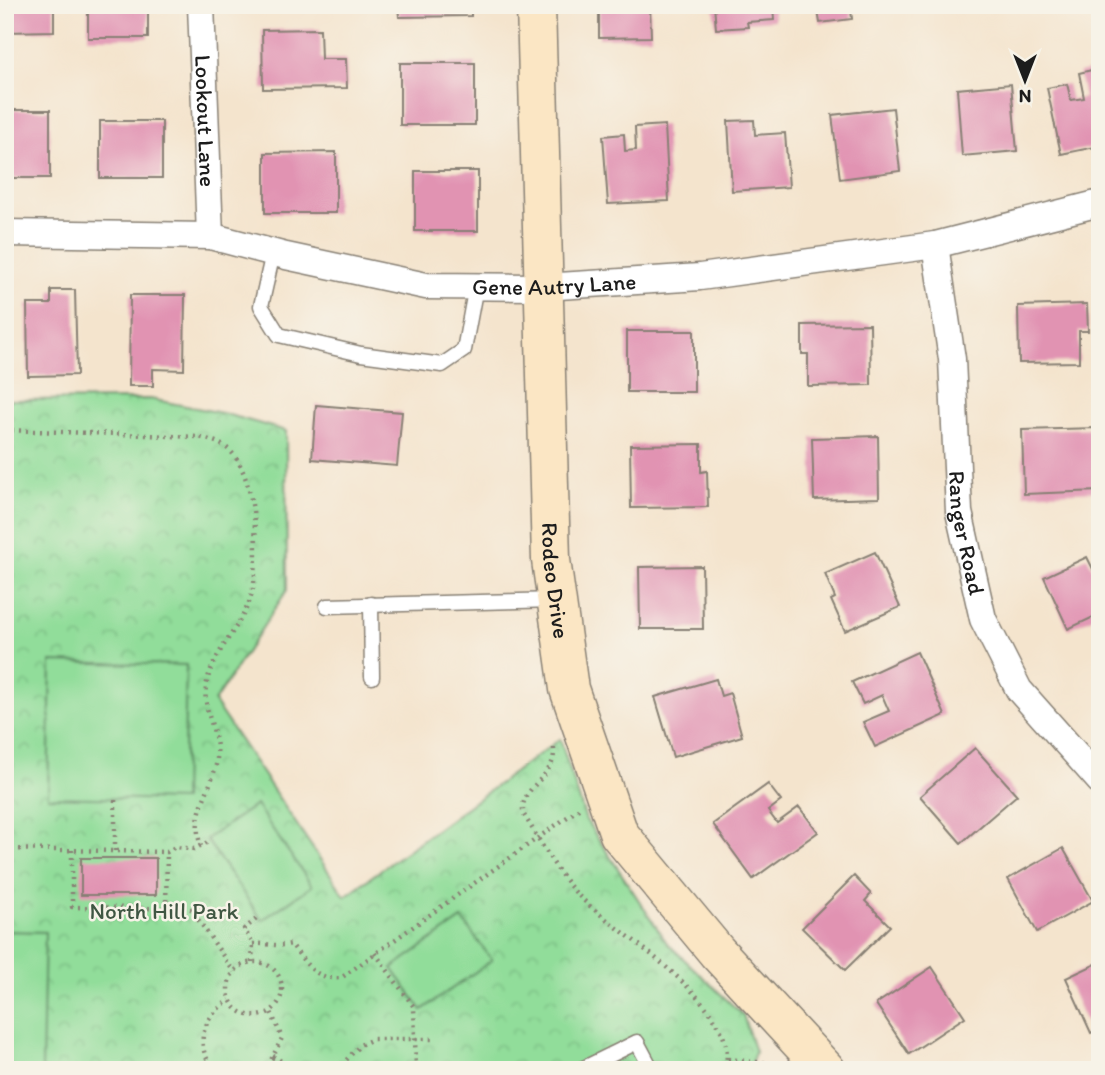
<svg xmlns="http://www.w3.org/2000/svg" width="1105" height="1075" font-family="Itim,sans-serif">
<defs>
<pattern id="park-crowns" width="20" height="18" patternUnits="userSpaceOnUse" patternTransform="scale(1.75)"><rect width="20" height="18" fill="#91dd9a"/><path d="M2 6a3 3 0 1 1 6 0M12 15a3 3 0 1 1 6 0" fill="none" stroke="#7cbd84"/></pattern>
</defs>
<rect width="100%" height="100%" fill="#f7f3e8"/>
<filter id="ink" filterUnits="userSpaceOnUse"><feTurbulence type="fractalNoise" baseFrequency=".0143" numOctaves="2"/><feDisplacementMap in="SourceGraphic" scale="14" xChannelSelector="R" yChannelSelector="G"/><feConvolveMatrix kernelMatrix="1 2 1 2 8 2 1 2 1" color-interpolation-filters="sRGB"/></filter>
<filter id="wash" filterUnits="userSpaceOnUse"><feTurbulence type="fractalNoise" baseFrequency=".00686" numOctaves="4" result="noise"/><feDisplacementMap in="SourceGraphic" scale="28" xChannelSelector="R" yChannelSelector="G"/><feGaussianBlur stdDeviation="1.57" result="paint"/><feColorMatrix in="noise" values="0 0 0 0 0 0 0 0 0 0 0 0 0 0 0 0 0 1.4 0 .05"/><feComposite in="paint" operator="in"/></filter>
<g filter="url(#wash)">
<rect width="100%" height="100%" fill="#f4e4cd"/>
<path fill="url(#park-crowns)" stroke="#567c5b" stroke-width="2" d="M 150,399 L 222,413 L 286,431 L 287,590 L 214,702 L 345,896 L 560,739 L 586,820 L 667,943 L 743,1015 L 755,1052 L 749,1070 L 5,1070 L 5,400 Z"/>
<g fill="#91dd9a" stroke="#567c5b" stroke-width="2">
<path d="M 51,662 L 186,665 L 183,800 L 48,797 Z"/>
<path d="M 256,805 L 312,886 L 262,920 L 206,839 Z"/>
<path d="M 462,919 L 492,960 L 422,1010 L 392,968 Z"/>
<path d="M 5,931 L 45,932 L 42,1070 L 5,1070 Z"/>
</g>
<g id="blocks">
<g fill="#e193b2">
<path d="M 5,5 L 54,5 L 54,31 L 5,32 Z"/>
<rect x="88" y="5" width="60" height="33"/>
<path d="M 398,5 L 471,5 L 471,16 L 399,17 Z"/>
<path d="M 599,5 L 650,5 L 651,37 L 599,38 Z"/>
<path d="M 714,5 L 773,5 L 774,20 L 747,22 L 748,27 L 716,29 Z"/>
<path d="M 817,5 L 881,5 L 881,7 L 851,10 L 852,19 L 820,23 Z"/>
<path d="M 320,29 L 321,59 L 346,59 L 347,88 L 263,89 L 262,30 Z"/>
<rect x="400" y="63" width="75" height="62"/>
<path d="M 1100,68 L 1100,146 L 1061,154 L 1047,88 L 1067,84 L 1071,100 L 1084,98 L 1079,73 Z"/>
<path d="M 1011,84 L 1017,151 L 962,156 L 957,89 Z"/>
<path d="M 893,108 L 900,171 L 840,179 L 832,115 Z"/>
<rect x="5" y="110" width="45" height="68"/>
<path d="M 754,120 L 755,135 L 785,133 L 789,187 L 732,191 L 728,121 Z"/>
<rect x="100" y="121" width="62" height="57"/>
<path d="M 665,125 L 669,201 L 608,204 L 603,136 L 624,134 L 625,151 L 636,150 L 635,127 Z"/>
<path d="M 336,152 L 336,213 L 265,213 L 265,153 Z"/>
<rect x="415" y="171" width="63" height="60"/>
<path d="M 51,290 L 75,290 L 77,375 L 28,376 L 27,304 L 51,304 Z"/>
<path d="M 130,295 L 185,295 L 184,370 L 153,369 L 153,386 L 129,386 Z"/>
<path d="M 1087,304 L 1088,331 L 1079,331 L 1079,362 L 1019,363 L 1018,306 Z"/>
<path d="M 870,324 L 871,385 L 808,386 L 808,354 L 802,354 L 802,325 Z"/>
<rect x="627" y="331" width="67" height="61"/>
<path d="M 316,405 L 402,412 L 397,466 L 312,459 Z"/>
<path d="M 1097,428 L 1099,491 L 1024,494 L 1022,430 Z"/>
<path d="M 878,436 L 879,498 L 814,500 L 812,438 Z"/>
<path d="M 701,444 L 701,472 L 707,471 L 708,507 L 631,508 L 630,445 Z"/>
<path d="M 875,552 L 900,607 L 845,631 L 831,600 L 835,598 L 825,574 Z"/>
<path d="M 1087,557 L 1100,583 L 1100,614 L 1068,629 L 1044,577 Z"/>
<path d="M 702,566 L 703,629 L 640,629 L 639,567 Z"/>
<path d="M 917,652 L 945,715 L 875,747 L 863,722 L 889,711 L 882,695 L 863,704 L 852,682 Z"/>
<path d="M 716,679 L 721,696 L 730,693 L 742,736 L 673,757 L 655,697 Z"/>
<path d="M 975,748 L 1017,795 L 961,843 L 920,796 Z"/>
<path d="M 768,784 L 781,801 L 768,811 L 777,823 L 799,807 L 818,832 L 753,879 L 713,824 Z"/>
<path d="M 1063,848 L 1093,901 L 1037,932 L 1008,879 Z"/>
<rect x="81" y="858" width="75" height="37"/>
<path d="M 854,876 L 871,894 L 865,901 L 890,926 L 845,970 L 802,928 Z"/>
<path d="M 1100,962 L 1100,1029 L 1091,1033 L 1066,978 Z"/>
<path d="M 932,967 L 965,1017 L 909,1054 L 876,1004 Z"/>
</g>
</g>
</g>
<g filter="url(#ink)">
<use href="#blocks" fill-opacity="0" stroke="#888074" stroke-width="2"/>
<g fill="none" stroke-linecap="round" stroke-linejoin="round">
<g stroke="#888074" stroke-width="17">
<g id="lane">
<path d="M 273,253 L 261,306 L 279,335 L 361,354 L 442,365 L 464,350 L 476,286"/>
<path d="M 371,604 L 372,677"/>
<path d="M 327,606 L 556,600"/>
<path d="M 580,1070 L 637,1042 L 652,1070"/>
</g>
</g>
<g stroke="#888074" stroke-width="29">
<g id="street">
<path id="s1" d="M 201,5 L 210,236"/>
<path id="s2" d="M 5,233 L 210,236 L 286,256 L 426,286 L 543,287 L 700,277 L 935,245 L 1100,203"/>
<path id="s3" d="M 935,245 L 952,359 L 959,512 L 983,619 L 1019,690 L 1100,781"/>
</g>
</g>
<g stroke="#888074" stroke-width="41">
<g id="secondary">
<path id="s4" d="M 536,5 L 551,560 L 569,689 L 619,834 L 717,952 L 826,1070"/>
</g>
</g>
<g stroke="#888074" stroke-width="4.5" stroke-dasharray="2 5" stroke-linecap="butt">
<path d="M 5,430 L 199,437 C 209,440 220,442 228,449 C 257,473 261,563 251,597 C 241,627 214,651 207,682 C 200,710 220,732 217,759 C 213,790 189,813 201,846"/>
<path d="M 554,748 C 554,752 554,756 553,760 C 547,780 517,792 524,815 C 541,842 556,872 578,895 C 614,932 748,1009 724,1070"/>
<path d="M 5,849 L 167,852 L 175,847 L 194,849 L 208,842"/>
<path d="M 72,850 L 72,907 L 191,909 L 234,972"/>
<path d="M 115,851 L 115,799"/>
<path d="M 166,908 L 167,852"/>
<path d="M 253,944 C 267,943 277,947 291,944 C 306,963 314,980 341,978 L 580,808"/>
<path d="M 375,953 L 414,1007 L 416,1070"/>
<circle cx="255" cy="989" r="27"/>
<path d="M 252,962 L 253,944 L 244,929 L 259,917"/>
<path d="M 273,1056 L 296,1070"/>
<path d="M 728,1059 L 776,1064"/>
<path d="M 216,1070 C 191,1046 204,1015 230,1000"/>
<path d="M 263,1070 L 268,1066 L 282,1038 L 271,1012"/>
<path d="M 337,1070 L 360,1045 L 373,1039 L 433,1039"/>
</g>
<use href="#lane" stroke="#fff" stroke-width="14"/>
<use href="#street" stroke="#fff" stroke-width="26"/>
<use href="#secondary" stroke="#fbe6c4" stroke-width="38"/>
</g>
</g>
<g text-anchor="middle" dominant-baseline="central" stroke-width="5" stroke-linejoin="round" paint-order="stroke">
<g font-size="23" fill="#1c1c1c" stroke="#f7f3e8">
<text stroke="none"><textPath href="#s1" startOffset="116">Lookout Lane</textPath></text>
<text stroke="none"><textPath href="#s2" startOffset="555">Gene Autry Lane</textPath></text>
<text stroke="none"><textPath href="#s3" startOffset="290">Ranger Road</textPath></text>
<text stroke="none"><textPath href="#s4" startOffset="576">Rodeo Drive</textPath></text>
</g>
<g font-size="23" fill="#3f5642" stroke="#f7f3e8">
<text x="164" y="911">North Hill Park</text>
</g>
</g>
<rect width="1105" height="1075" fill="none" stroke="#f7f3e8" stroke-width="28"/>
<g transform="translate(1025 80) rotate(180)" stroke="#f7f3e8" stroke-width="5" paint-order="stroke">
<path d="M0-5L12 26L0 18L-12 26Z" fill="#1c1c1c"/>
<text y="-10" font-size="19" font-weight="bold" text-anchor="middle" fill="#1c1c1c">N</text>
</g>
</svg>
